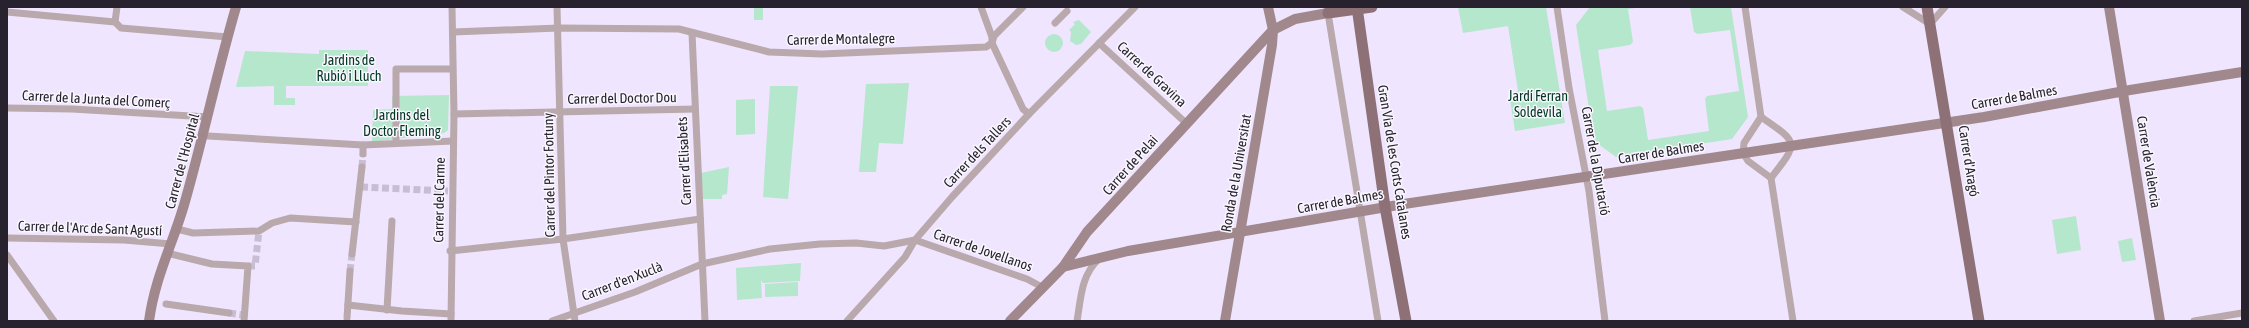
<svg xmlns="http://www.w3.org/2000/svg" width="2249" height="328" font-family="'Asap Condensed',sans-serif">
<rect width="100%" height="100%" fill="#f0e5fe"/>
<g fill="#b4e7cc">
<rect x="754" y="7" width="9" height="13"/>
<path d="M 1458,7 L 1546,7 L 1565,123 L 1515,131 L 1509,93 L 1518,91 L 1508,26 L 1463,33 Z"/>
<path d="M 1590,7 L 1642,7 L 1628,9 L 1633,42 L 1630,45 L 1598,50 L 1607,111 L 1640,106 L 1643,108 L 1648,140 L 1709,131 L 1705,99 L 1707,96 L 1739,91 L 1730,30 L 1698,34 L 1694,32 L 1690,7 L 1731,7 L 1748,117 L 1732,139 L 1616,157 L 1594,141 L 1576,25 Z"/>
<path d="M 1079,20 L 1091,32 L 1081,44 L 1076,45 L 1070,41 L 1071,32 L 1069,30 L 1075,24 L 1073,22 Z"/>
<circle cx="1054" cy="43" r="9"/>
<path d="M 319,50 L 368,50 L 368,86 L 286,86 L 286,98 L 295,98 L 295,105 L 274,105 L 274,86 L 236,87 L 245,51 L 319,54 Z"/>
<path d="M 909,83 L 903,144 L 879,143 L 876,172 L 859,172 L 866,84 Z"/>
<path d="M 770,86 L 798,86 L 788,199 L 763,197 Z"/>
<path d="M 449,95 L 448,130 L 444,133 L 372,142 L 373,110 L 392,109 L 392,96 Z"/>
<path d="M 755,99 L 755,134 L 736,135 L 736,100 Z"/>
<path d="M 729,167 L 727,194 L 722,195 L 722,199 L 703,199 L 701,173 Z"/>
<path d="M 2076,216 L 2081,250 L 2057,254 L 2052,220 Z"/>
<path d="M 2132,238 L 2136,260 L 2122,262 L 2118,241 Z"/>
<path d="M 801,263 L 800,281 L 763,283 L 761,280 L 762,298 L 737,300 L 736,268 Z"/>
<path d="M 798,282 L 798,296 L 765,297 L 765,284 Z"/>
</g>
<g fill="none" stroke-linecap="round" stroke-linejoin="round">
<g stroke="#c8bed4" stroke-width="7" stroke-dasharray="7 3.5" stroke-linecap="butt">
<path d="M 362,167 L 363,154"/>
<path d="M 361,187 L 448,191"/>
<path d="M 248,266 L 255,266 L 259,231"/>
<path d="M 350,271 L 352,254"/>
<path d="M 229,313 L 243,315"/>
</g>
<g stroke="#b9a8ac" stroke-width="7">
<path d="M 557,7 L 563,239 L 575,321"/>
<path d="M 981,7 L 992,37 L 992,43 L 1023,109 L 1029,114"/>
<path d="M 1327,7 L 1378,321"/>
<path d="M 1557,7 L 1569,88 L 1589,191 L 1605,321"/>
<path d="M 1745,7 L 1761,117 L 1744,143 L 1743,153 L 1748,161 L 1771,178 L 1793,321"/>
<path d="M 1903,7 L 1930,24 L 1945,7"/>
<path d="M 7,12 L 115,22 L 121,28 L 228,37"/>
<path d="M 115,22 L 117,7"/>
<path d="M 1055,23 L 1067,11"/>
<path d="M 453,32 L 559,28 L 679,29 L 769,52 L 822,54 L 986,47 L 992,43"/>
<path d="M 692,33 L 705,321"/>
<path d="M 992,43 L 994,36 L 1023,7"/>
<path d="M 1099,43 L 1187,124"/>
<path d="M 7,108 L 72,109 L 208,117"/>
<path d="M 454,114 L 695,109"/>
<path d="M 1761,117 C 1799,143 1799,142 1771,178"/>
<path d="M 208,136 L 363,145 L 453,141"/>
<path d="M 396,142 L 396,69 L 449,69"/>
<path d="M 363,154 L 363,145"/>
<path d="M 177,229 L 193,233 L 259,231 L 272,223 L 290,218 L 356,222"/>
<path d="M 7,238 L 124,240 L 171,244"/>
<path d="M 450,251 L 563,239 L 700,219"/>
<path d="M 167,253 L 212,264 L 248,266 L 244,321"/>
<path d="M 352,254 L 362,167"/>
<path d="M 7,255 L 54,321"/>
<path d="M 166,304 L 229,313"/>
<path d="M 348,305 L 402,311 L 451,314"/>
<path d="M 387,310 L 392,221"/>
<path d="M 347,318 L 350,271"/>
<path d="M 451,321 L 454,114 L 452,7"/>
<path d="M 552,321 L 635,292 L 702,264 L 770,249 L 820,244 L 856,243 L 884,246 L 915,240 L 1027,279 L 1042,287"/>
<path d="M 847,321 L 905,257 L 915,240 L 952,197 L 1029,114 L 1135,7"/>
<path d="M 1077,321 C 1081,298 1081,275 1099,259"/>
<path d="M 2194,321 L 2242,313"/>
</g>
<g stroke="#a0888d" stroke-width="10">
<path d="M 2109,7 L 2160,321"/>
<path d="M 1063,267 L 1128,251 L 1404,204 L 1984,117 L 2130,90 L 2242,72"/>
<path d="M 149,321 C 155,277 172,246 184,205 C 203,139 217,72 236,7"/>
<path d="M 1010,321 L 1063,267 L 1087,232 L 1273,30 L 1295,19 L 1328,13"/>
<path d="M 1225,321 L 1272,45 L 1273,30 L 1268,7"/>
</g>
<g stroke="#8e7177" stroke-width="11">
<path d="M 1357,7 L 1385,207 L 1406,321"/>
<path d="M 1927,7 L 1979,321"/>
<path d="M 1328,13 L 1372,7"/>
</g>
</g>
<g text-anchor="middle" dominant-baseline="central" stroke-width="3" stroke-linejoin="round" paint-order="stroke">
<g font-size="14" fill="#27222e" stroke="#f9f7fd">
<text transform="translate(841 39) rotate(-1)">Carrer de Montalegre</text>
<text transform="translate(1152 74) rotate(43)">Carrer de Gravina</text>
<text transform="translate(2014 97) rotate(-10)">Carrer de Balmes</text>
<text transform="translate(622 98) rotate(-1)">Carrer del Doctor Dou</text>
<text transform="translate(96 99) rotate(3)">Carrer de la Junta del Comerç</text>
<text transform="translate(977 152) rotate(-47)">Carrer dels Tallers</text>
<text transform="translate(1661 152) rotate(-9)">Carrer de Balmes</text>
<text transform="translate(182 161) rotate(-75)">Carrer de l'Hospital</text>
<text transform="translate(684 161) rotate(-93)">Carrer d'Elisabets</text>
<text transform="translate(1596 161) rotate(80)">Carrer de la Diputació</text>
<text transform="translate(1969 161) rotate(81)">Carrer d'Aragó</text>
<text transform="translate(1395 162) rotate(81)">Gran Via de les Corts Catalanes</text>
<text transform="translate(2149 162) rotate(81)">Carrer de València</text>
<text transform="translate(1130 165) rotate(-48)">Carrer de Pelai</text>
<text transform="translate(1236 173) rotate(-80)">Ronda de la Universitat</text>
<text transform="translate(549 175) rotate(-91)">Carrer del Pintor Fortuny</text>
<text transform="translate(439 200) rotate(-89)">Carrer del Carme</text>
<text transform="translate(1340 201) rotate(-10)">Carrer de Balmes</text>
<text transform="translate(90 228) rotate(2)">Carrer de l'Arc de Sant Agustí</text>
<text transform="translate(983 250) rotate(19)">Carrer de Jovellanos</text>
<text transform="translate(622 281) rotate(-21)">Carrer d'en Xuclà</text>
</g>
<g font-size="14" fill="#003622" stroke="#f9f7fd">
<text x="349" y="60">Jardins de<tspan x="349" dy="16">Rubió i Lluch</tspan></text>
<text x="1538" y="96">Jardí Ferran<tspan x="1538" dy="16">Soldevila</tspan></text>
<text x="402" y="115">Jardins del<tspan x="402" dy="16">Doctor Fleming</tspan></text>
</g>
</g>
<rect width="2249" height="328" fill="none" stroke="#27222e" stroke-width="16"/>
</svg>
